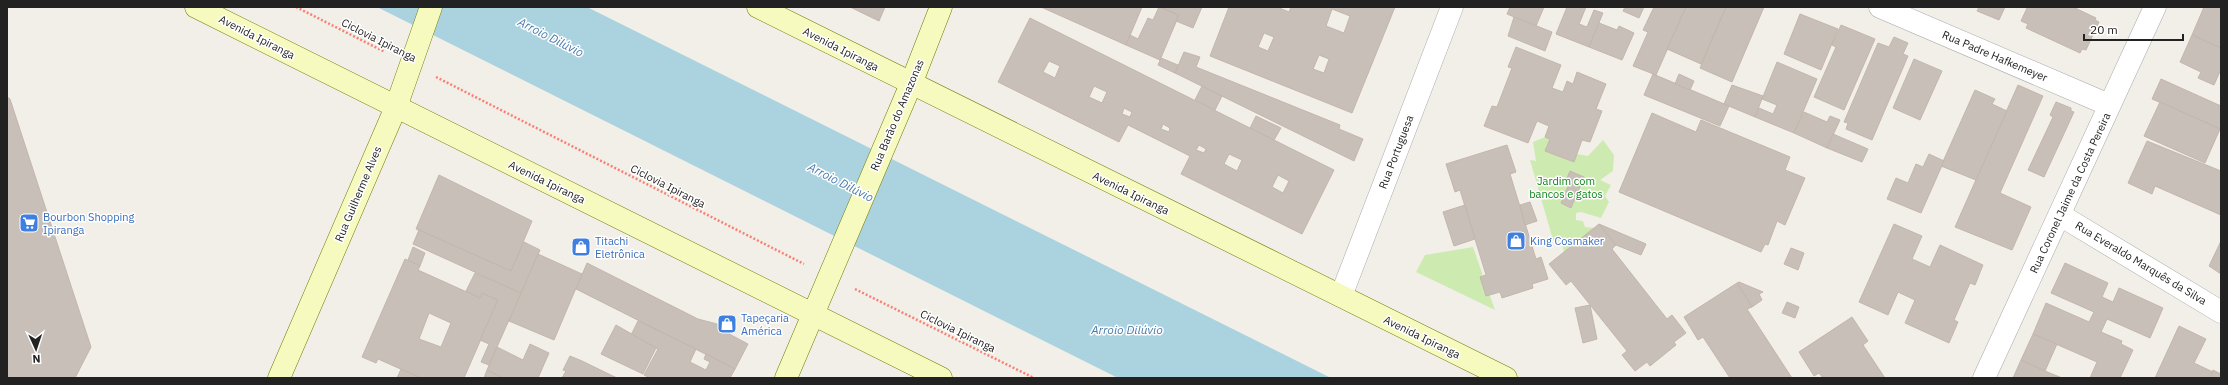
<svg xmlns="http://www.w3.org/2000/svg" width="2228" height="385" font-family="'IBM Plex Sans',sans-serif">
<rect width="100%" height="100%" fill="#f2efe9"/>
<g fill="#cdebb0">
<path d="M 1545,137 L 1550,139 L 1546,151 L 1573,162 L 1577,154 L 1588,156 L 1603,140 L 1614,155 L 1613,171 L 1600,180 L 1611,185 L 1605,196 L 1609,202 L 1601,218 L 1581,212 L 1576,213 L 1576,220 L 1583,221 L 1585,227 L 1594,228 L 1564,252 L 1561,241 L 1553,240 L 1530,160 L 1536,161 L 1533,142 Z"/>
<path d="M 1473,247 L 1495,310 L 1416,272 L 1425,255 Z"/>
</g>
<path fill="#aad3df" d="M 377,7 L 587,7 L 1331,378 L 1118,378 Z"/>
<g fill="#c7bfb8" stroke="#c4b6ab" fill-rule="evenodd">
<path d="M 850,7 L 885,7 L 879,21 Z"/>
<path d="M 1041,7 L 1142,7 L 1126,45 Z"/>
<path d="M 1159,7 L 1179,15 L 1160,60 L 1126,45 L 1130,35 L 1138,39 L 1148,18 L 1153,20 Z"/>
<path d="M 1202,7 L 1193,28 L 1176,21 L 1179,15 L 1162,8 Z"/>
<path d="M 1229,7 L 1277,7 L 1289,12 L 1291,7 L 1395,7 L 1352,113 L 1210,56 ZM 1332,9 L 1350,16 L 1344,33 L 1326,26 ZM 1264,33 L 1274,37 L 1268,51 L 1258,47 ZM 1319,55 L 1329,59 L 1324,73 L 1313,69 Z"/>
<path d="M 1510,7 L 1544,7 L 1536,26 L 1507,14 Z"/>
<path d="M 1567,7 L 1586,7 L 1579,24 L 1587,27 L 1594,10 L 1603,13 L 1589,47 L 1556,34 Z"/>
<path d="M 1625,7 L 1644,7 L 1639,18 L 1623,11 Z"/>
<path d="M 1654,7 L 1686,7 L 1656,75 L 1633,66 L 1648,32 L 1643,30 Z"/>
<path d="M 1686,7 L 1726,7 L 1701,64 L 1667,49 Z"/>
<path d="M 1726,7 L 1764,7 L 1732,82 L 1700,68 Z"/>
<path d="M 1979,7 L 2005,7 L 1999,20 L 1977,11 Z"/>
<path d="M 2025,7 L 2073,7 L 2096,18 L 2095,20 L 2099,22 L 2086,50 L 2082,49 L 2080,53 L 2026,28 L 2028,24 L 2021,21 L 2027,8 Z"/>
<path d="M 2204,7 L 2221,7 L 2221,48 L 2192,35 Z"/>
<path d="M 1800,14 L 1838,29 L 1821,70 L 1784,54 Z"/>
<path d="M 1514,17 L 1552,32 L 1545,51 L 1508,36 Z"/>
<path d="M 1030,18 L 1334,170 L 1302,234 L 1181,174 L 1190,156 L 1128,125 L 1119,142 L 998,82 ZM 1049,61 L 1060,66 L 1055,78 L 1043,72 ZM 1094,86 L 1107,92 L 1102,103 L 1089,97 ZM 1124,108 L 1132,112 L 1130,117 L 1122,114 ZM 1163,124 L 1170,128 L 1169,132 L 1161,129 ZM 1199,145 L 1206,149 L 1204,153 L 1196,150 ZM 1229,154 L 1242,160 L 1237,171 L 1224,164 ZM 1278,175 L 1289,181 L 1283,193 L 1272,187 Z"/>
<path d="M 1599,23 L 1617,30 L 1619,26 L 1634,33 L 1622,60 L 1589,47 Z"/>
<path d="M 1841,25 L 1875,39 L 1844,110 L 1814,97 L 1836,47 L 1832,45 Z"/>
<path d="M 2192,35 L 2221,48 L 2221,69 L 2214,85 L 2198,78 L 2201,72 L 2180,62 Z"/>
<path d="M 1894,37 L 1908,43 L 1903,54 L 1908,56 L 1872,140 L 1846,129 L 1848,123 L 1844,122 L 1878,43 L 1889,47 Z"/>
<path d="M 1516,47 L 1561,65 L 1552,88 L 1563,92 L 1567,81 L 1573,84 L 1577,72 L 1606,84 L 1596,109 L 1602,111 L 1590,142 L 1582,140 L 1574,162 L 1545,151 L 1550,139 L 1545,137 L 1549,126 L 1537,121 L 1528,143 L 1484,126 L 1492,106 L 1497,107 L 1512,68 L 1508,67 Z"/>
<path d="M 1184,52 L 1200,57 L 1196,67 L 1340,125 L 1339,129 L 1363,139 L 1354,161 L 1175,73 Z"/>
<path d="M 1161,58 L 1178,65 L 1175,73 L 1158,65 Z"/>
<path d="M 1914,59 L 1942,71 L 1920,120 L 1893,108 Z"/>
<path d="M 1777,62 L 1817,79 L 1794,133 L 1755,117 L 1759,108 L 1773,114 L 1777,105 L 1762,99 Z"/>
<path d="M 1653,74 L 1729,106 L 1720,126 L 1644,95 Z"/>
<path d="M 1679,74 L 1694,81 L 1690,90 L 1675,84 Z"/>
<path d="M 2161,79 L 2221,106 L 2221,129 L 2152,99 Z"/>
<path d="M 1732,85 L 1763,96 L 1755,117 L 1724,104 Z"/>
<path d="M 2018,85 L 2043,96 L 2000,193 L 2031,207 L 2012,250 L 1955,227 Z"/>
<path d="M 1202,86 L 1222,96 L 1215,110 L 1195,100 Z"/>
<path d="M 1975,90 L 1995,99 L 1992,104 L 2007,111 L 1976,180 L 1941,166 Z"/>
<path d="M 7,97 L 10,99 L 91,347 L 75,378 L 7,378 Z"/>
<path d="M 2056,102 L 2071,108 L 2071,111 L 2074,112 L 2044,177 L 2028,170 L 2053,117 L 2050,115 Z"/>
<path d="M 2160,102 L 2220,129 L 2205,163 L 2144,136 Z"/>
<path d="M 1804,112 L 1827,122 L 1830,116 L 1840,120 L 1827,148 L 1794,133 Z"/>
<path d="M 1652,113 L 1696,132 L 1701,120 L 1790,157 L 1785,170 L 1805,178 L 1785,225 L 1777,221 L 1768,245 L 1765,244 L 1761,252 L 1619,192 Z"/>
<path d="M 1256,116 L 1281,128 L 1274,140 L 1250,128 Z"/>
<path d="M 1833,134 L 1868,149 L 1862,162 L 1827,148 Z"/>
<path d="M 2147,141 L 2221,171 L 2221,215 L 2155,186 L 2152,194 L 2128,183 Z"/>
<path d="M 1507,145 L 1516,172 L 1510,174 L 1536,259 L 1541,257 L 1548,279 L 1532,284 L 1533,288 L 1502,298 L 1500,292 L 1486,296 L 1480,277 L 1486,275 L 1475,239 L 1460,190 L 1455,192 L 1446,164 Z"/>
<path d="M 1929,154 L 1944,161 L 1921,213 L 1887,199 L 1896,178 L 1908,183 L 1916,164 L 1923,167 Z"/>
<path d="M 1570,171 L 1584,177 L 1571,208 L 1561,203 L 1569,184 L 1565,183 Z"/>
<path d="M 439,175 L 532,221 L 511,271 L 416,229 Z"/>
<path d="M 1530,202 L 1537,221 L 1525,225 L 1520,205 Z"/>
<path d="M 1465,205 L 1475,239 L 1454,246 L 1443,212 Z"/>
<path d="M 1599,224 L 1616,245 L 1612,249 L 1667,319 L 1672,315 L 1686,333 L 1674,342 L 1676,345 L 1650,366 L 1647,362 L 1635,371 L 1622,355 L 1627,351 L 1571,281 L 1566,285 L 1549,264 Z"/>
<path d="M 1599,224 L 1646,244 L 1641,255 L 1616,245 Z"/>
<path d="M 1894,224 L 1922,236 L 1912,259 L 1930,267 L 1940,245 L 1983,265 L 1975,285 L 1970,283 L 1954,320 L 1958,322 L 1949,343 L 1905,323 L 1915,300 L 1898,292 L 1888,315 L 1859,302 Z"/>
<path d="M 419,230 L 511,271 L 524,242 L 540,250 L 521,293 L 413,244 Z"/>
<path d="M 2221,241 L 2221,274 L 2209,266 Z"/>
<path d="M 413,247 L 425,253 L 420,266 L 408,260 Z"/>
<path d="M 1791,248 L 1804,253 L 1798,270 L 1784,264 Z"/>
<path d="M 538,254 L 582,274 L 554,340 L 509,321 Z"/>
<path d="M 405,259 L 420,266 L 418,270 L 480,298 L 482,293 L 498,300 L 464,378 L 421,378 L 378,359 L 376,363 L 362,357 ZM 429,313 L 451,323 L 441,347 L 419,339 Z"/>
<path d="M 587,263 L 698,319 L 717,324 L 731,335 L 748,344 L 735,369 L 576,289 Z"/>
<path d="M 2065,263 L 2108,283 L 2102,297 L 2113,302 L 2119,288 L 2163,308 L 2150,338 L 2107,319 L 2101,332 L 2122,341 L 2121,344 L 2133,350 L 2120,378 L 2090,378 L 2097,362 L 2033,334 L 2046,303 L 2089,322 L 2094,312 L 2051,293 Z"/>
<path d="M 475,273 L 521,293 L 489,365 L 481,362 L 489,344 L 480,340 L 498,300 L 482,293 L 480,298 L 466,291 Z"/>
<path d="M 1739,282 L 1763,292 L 1759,294 L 1762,300 L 1752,307 L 1737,283 Z"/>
<path d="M 1737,283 L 1752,307 L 1747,309 L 1792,378 L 1730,378 L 1703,337 L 1698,340 L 1684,317 Z"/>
<path d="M 1787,302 L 1799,307 L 1795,318 L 1782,313 Z"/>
<path d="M 1590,305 L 1597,339 L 1583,343 L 1575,308 Z"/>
<path d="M 1852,317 L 1868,341 L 1863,345 L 1885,378 L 1823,378 L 1819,373 L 1814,376 L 1799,352 Z"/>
<path d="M 638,321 L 696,349 L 690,362 L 706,370 L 710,362 L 704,359 L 706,354 L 735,369 L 730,378 L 650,378 L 644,375 L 658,349 L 631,335 Z"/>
<path d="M 616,325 L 656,348 L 643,374 L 601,354 Z"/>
<path d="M 2179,326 L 2206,339 L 2194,363 L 2213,372 L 2210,378 L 2155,378 Z"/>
<path d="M 2033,334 L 2057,344 L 2045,371 L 2021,360 Z"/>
<path d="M 530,344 L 549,353 L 538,378 L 503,378 L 487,370 L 497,347 L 523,360 Z"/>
<path d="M 570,356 L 582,361 L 617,378 L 562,378 L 566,371 L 563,370 Z"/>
<path d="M 2021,360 L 2045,371 L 2062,378 L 2013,378 Z"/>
<path d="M 401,369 L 421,378 L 397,378 Z"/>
<path d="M 487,370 L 503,378 L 484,378 Z"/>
<path d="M 2213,370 L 2221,374 L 2221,378 L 2210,378 Z"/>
</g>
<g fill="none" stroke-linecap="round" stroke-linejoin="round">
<g stroke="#a9a9a9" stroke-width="23">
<g id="street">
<path d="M 1880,7 L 2109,105"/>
<path d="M 2060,215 L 2221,312"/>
<path d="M 1341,296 L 1452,7"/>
<path d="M 1984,378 L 2155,7"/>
</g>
</g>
<g stroke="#707d05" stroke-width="23">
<g id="secondary">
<path d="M 196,7 L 941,378"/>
<path d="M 758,7 L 1506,378"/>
<path d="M 279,378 L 396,107 L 431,7"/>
<path d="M 786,378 L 911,84 L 941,7"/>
</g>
</g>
<g stroke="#fa8072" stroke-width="2.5" stroke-dasharray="2 2" stroke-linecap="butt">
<path d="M 296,7 L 385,52"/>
<path d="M 436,77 L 804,264"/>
<path d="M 855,289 L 1034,378"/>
</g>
<use href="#street" stroke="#fff" stroke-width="22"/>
<use href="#secondary" stroke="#f7fabf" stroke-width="22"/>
</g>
<defs>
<g id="supermarket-square" transform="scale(1)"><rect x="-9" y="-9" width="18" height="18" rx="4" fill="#3f7fe0" stroke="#fff"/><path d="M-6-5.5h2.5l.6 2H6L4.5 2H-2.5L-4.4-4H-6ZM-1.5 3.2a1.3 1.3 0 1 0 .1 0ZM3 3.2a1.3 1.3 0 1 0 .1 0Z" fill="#fff"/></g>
<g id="shop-square" transform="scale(1)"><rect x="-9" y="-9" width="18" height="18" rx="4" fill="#3f7fe0" stroke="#fff"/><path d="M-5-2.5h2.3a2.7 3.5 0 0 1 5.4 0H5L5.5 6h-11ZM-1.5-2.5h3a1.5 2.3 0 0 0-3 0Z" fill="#fff"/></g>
</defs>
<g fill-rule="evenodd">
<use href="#supermarket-square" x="29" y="223"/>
<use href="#shop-square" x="1516" y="241"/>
<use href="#shop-square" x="581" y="247"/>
<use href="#shop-square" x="727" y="324"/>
</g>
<g text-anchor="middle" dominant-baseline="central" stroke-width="3" stroke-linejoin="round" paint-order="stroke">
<g font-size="11" fill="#222" stroke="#fff">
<text transform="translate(257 37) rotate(27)">Avenida Ipiranga</text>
<text transform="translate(379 40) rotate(27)">Ciclovia Ipiranga</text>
<text transform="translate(841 49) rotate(27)">Avenida Ipiranga</text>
<text transform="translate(1995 56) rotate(23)">Rua Padre Hafkemeyer</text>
<text transform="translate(897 115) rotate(-67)">Rua Barão do Amazonas</text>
<text transform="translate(1396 152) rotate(-69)">Rua Portuguesa</text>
<text transform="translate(547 182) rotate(26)">Avenida Ipiranga</text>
<text transform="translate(668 186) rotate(27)">Ciclovia Ipiranga</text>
<text transform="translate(1131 193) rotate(26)">Avenida Ipiranga</text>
<text transform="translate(2070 193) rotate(-65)">Rua Coronel Jaime da Costa Pereira</text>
<text transform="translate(358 194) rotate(-67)">Rua Guilherme Alves</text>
<text transform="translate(2141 263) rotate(31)">Rua Everaldo Marquês da Silva</text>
<text transform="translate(958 331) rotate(26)">Ciclovia Ipiranga</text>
<text transform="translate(1422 337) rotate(26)">Avenida Ipiranga</text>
</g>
<g font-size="11" fill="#0c8416" stroke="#fff">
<text x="1566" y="181">Jardim com<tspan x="1566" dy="13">bancos e gatos</tspan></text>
</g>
<g font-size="11" fill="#366cbe" stroke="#fff" text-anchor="start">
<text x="43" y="217">Bourbon Shopping<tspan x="43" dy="13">Ipiranga</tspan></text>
<text x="595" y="241">Titachi<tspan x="595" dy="13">Eletrônica</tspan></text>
<text x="1530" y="241">King Cosmaker</text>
<text x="741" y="318">Tapeçaria<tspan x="741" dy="13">América</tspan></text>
</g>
<g font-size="12" font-style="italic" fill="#4a7aab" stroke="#fff">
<text transform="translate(551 37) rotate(27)">Arroio Dilúvio</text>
<text transform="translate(841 182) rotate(27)">Arroio Dilúvio</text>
<text x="1127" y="329">Arroio Dilúvio</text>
</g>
</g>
<rect width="2228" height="385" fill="none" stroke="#222222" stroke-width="16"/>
<g transform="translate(36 349) rotate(177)" stroke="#ffffff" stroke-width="3" paint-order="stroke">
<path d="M0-3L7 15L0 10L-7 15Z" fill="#222222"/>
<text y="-6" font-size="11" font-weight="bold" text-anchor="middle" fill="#222222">N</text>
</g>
<path d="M2084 34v6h99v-6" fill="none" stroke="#222222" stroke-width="2"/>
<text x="2090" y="34" font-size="12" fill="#222222" stroke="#ffffff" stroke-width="3" paint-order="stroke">20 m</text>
</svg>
